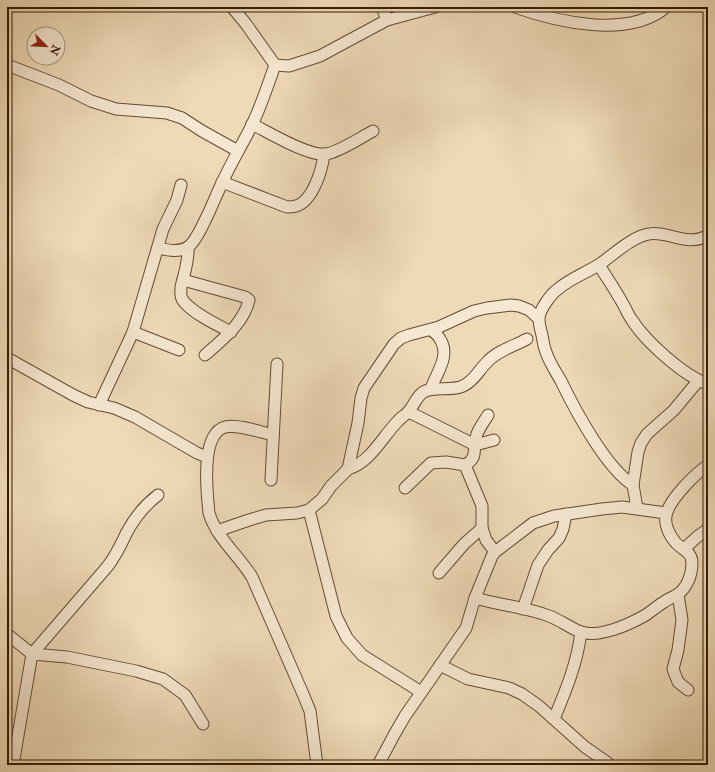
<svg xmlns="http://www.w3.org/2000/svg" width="715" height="772" font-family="'IM FELL Double Pica',serif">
<rect width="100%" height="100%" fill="#efdab8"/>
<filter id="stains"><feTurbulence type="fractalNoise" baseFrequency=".005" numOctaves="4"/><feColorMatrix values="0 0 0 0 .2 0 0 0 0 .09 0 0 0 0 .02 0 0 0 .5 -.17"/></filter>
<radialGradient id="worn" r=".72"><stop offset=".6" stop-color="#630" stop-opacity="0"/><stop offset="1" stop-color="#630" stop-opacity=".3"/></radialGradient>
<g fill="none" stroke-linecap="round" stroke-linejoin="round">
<g stroke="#644a32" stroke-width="13">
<g id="street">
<path d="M 232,7 L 246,24 L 275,65 L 289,66 L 320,56 L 387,20 L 435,7"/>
<path d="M 382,7 L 387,20"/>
<path d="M 515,7 C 557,22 629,39 666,7"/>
<path d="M 7,65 L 59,85 L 91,101 L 116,109 L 167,113 L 182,118 L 202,131 L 238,151"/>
<path d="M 252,124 C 268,132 309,157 326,154 C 339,152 360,138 373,131"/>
<path d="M 222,182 L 287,207 C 290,207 293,207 296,206 C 313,201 322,170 324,154"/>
<path d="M 188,247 C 189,261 184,274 181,287 C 181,291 180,295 182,299 C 190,312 217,325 231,332"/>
<path d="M 158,248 C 167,250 179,253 188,247 C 199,240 215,197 222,183 C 231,163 242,145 252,125 C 261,106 268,85 275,65"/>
<path d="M 599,265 C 607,278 616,291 623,304 C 626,309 628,315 632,320 C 645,341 685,377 708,384"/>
<path d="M 183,280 L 245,297 L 249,300 C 244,323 222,340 205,355"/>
<path d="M 431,330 C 434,332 438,335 440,339 C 451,356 436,373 431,389"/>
<path d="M 133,332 L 179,350"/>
<path d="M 7,358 L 73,395 L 88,402 L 114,408 L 135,417 L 197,453 L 207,457"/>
<path d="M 99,405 L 133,332 L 163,229 L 177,200 L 181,185"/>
<path d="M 409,412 L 475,445 L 494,440"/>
<path d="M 273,435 C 261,432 237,424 225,427 C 200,434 207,494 209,513 C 216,537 239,556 252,577 L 303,694 L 310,711 L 317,765"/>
<path d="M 465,465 L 482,506 L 482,528 L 486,540 L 495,552"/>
<path d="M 348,469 C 371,462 382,437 398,421 C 401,417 406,415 409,411 C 414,405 416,398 422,393 C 433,385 450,392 463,386 C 474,381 479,370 487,362 C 497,351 514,346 527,339"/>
<path d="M 271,480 L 277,364"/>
<path d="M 633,485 C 606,468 575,410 561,381 C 556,372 549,362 546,352 C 543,345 543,338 541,331 C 540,327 539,323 539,319 C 539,310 551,294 558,289 C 571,278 586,273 600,264 C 613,255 633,236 649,234 C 667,230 688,248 708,235"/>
<path d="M 405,488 L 431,463 L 446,462 L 465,465 C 479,457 472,450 476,437 C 478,429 484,422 488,415"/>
<path d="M 637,508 L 633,485 L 638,452 L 641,443 L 647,434 L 674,410 L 698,381"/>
<path d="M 309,510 L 336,616 L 347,638 L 362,655 L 421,692"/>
<path d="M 217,531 L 249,520 L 266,515 L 297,513 L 309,510 L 322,499 L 331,486 L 348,469 L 358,423 L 361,398 L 364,388 L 394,344 L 401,338 L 409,335 L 439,327 L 474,311 L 487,308 L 511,305 L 519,306 L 529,310 L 538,318"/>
<path d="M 684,549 L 697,537 L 708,529"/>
<path d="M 439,573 L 464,544 L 482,528"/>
<path d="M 678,594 L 682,620 L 678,650 L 673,669 L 678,682 L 688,690"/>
<path d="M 475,598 C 499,605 525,607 549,616 C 560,620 570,628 581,632 C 599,638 628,625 644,616 C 651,612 657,606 664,602 C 668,599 673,597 677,595 C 687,588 692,575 692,563 C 692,552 683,550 676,543 C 669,535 663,523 667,512 C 672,497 695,474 708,465"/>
<path d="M 523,609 L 538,565 L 548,550 L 559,538 L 563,529 L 566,514"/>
<path d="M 7,634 L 32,654 L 67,657 L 136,671 L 163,679 L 185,695 L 203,724"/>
<path d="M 440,665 L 468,679 L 509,688 L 522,694 L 539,706 L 585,747 L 608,763"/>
<path d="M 554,719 C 566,690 577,664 581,632"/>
<path d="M 13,765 L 32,654 L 107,567 C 116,556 121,544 127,532 C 135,517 145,505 158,495"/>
<path d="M 378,765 L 394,735 L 405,716 L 466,628 L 475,598 L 492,556 L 495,552 L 533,523 L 554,516 L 602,509 L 622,507 L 666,513"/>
</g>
</g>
<use href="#street" stroke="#f5e7d1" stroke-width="11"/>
</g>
<rect width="715" height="772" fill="none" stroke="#efdab8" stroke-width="24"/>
<rect x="8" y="8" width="699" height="756" fill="none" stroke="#351a05" stroke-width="2"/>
<rect x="12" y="12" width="691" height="748" fill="none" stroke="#351a05"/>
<g transform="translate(46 46) rotate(114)"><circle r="19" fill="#f5e7d1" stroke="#a8957f"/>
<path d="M0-3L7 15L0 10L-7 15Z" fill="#8f2418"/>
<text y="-6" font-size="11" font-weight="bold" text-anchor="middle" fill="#351a05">N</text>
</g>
<rect width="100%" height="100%" filter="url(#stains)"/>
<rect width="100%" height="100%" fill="url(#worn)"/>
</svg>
